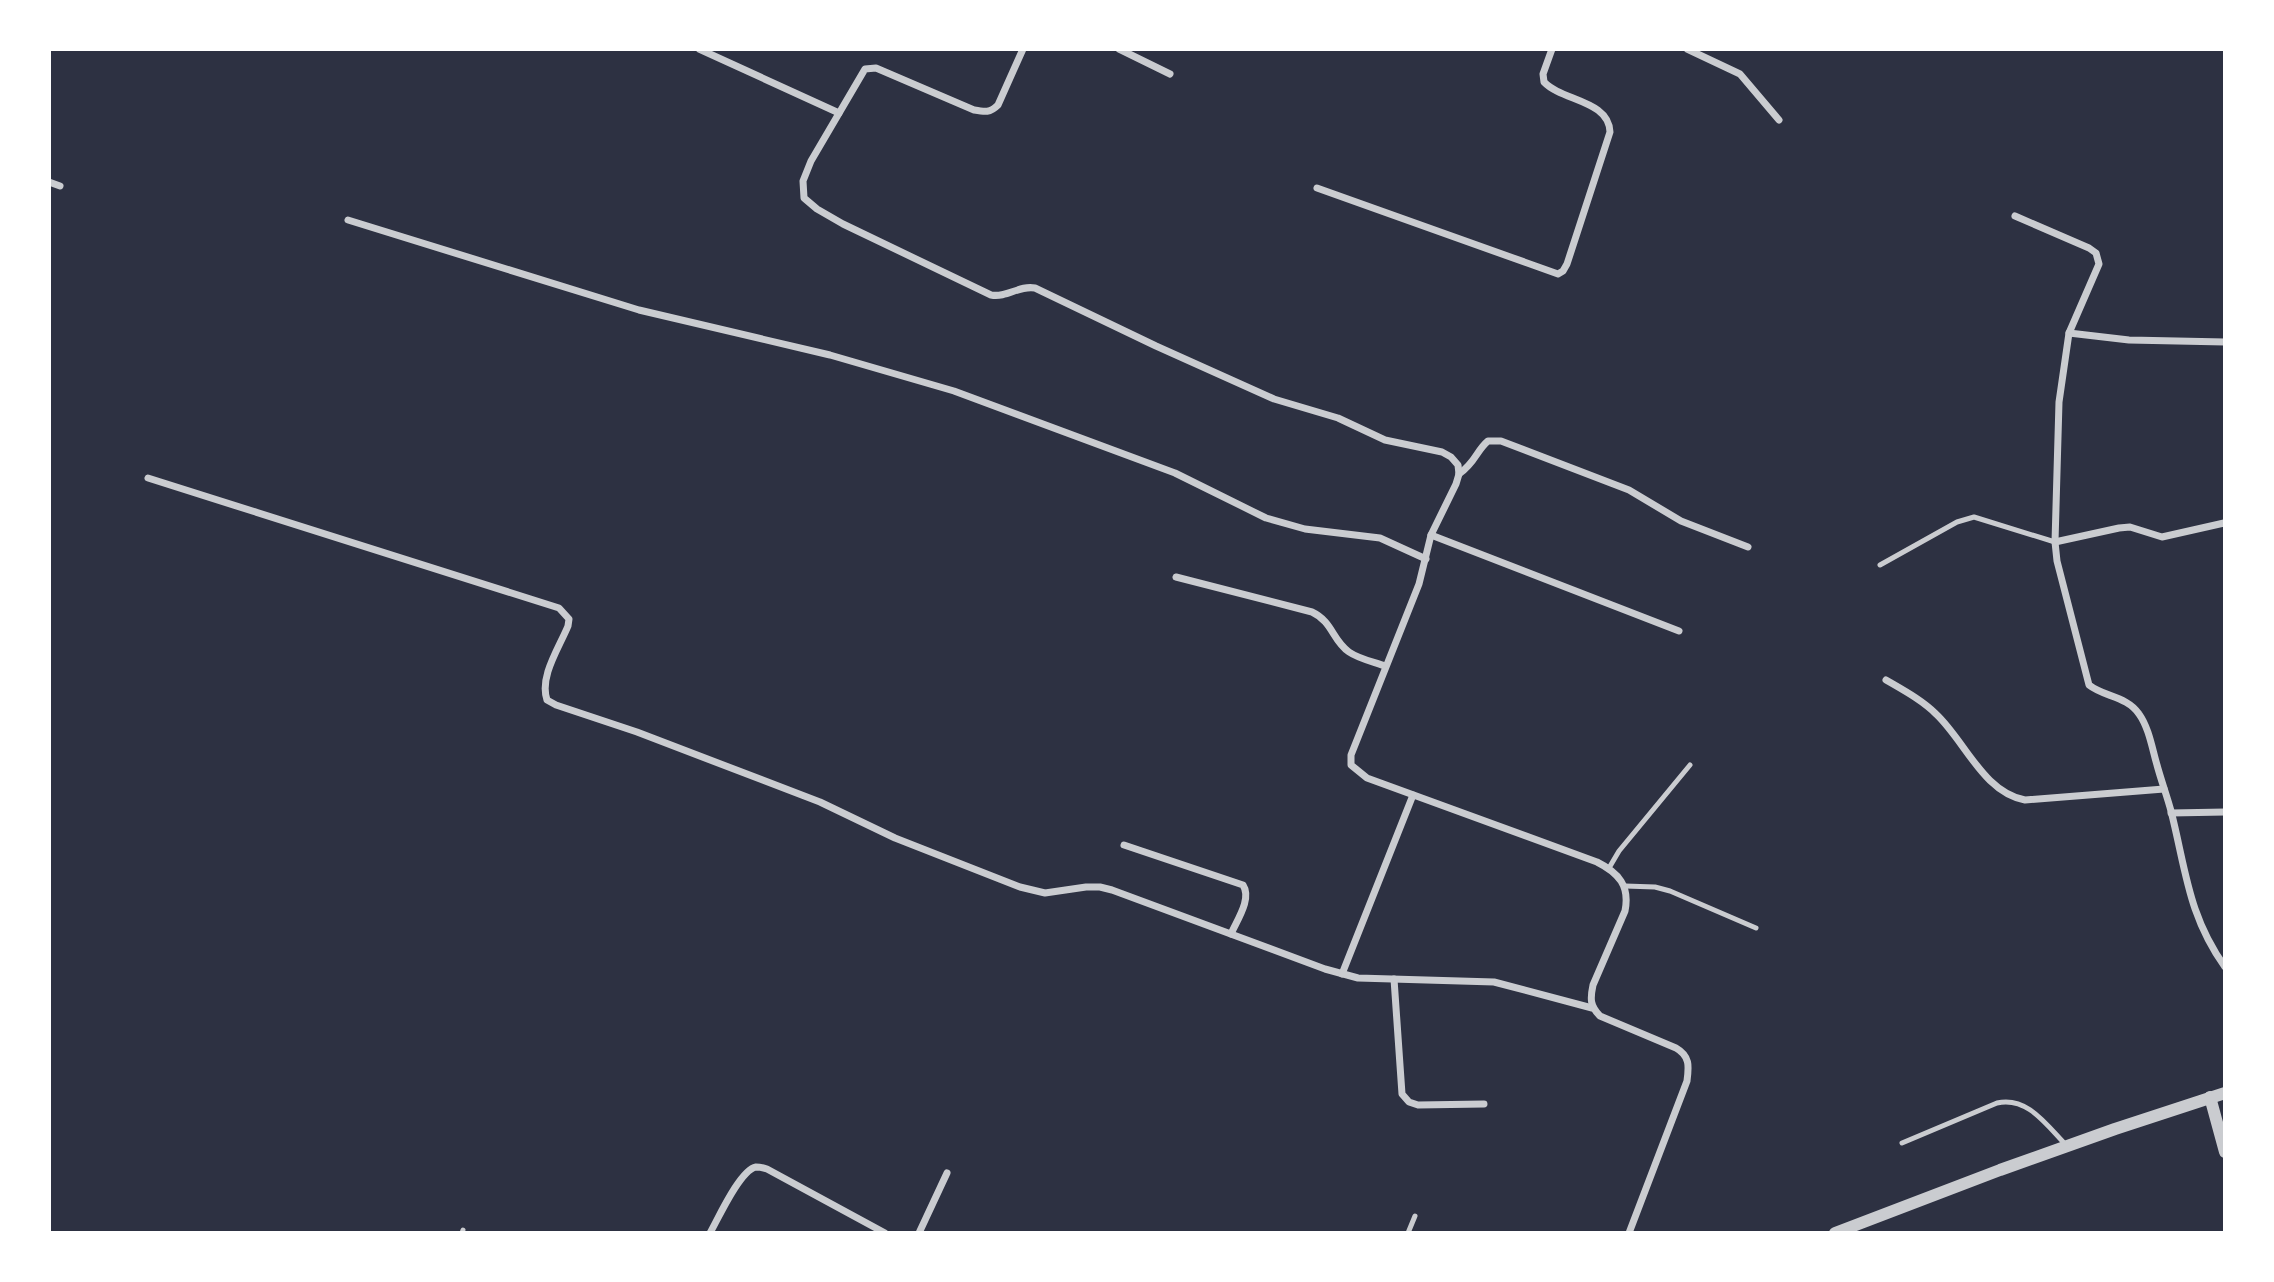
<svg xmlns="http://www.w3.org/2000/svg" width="2274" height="1282" font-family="'Libre Baskerville',serif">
<rect width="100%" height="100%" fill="#2d3142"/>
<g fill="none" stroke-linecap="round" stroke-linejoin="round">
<g stroke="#caccd0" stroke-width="5">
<path d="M 1880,565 L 1957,522 L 1974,517 L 2055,542"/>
<path d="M 1609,868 L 1619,851 L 1690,765"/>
<path d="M 1625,886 L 1655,887 L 1670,891 L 1756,928"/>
<path d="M 1902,1143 L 1997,1103 C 2028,1096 2047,1126 2067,1146"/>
<path d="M 462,1233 L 463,1230"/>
<path d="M 1408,1233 L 1415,1216"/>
</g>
<g stroke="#caccd0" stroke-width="7">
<path d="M 699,49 L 839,113"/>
<path d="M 1023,49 L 998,105 C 990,113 985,112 974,110 L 876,68 L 865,69 L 811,161 L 803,181 L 804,198 L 817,209 L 843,224 L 991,295 C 1007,298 1019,285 1035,288 L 1156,346 L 1274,399 L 1338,418 L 1385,440 L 1442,452 L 1451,457 L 1458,465 L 1459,474 L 1456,484 L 1431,535 L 1419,584 L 1351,755 L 1351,765 L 1367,778 L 1597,862 C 1619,873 1630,886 1625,911 L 1593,985 C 1590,999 1590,1006 1600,1016 L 1676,1048 C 1690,1056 1689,1066 1687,1081 L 1629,1233"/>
<path d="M 1119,49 L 1170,74"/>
<path d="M 1687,49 L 1740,74 L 1779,120"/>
<path d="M 49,182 L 60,186"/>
<path d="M 1317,188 L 1558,274 L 1563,271 L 1567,264 L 1610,132 C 1609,100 1562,101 1544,82 L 1543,74 L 1552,49"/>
<path d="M 2015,216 L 2089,248 L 2096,253 L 2099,264 L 2069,333 L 2059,402 L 2055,542 L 2057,561 L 2089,685 C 2104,697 2127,696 2139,714 C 2149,728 2152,748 2157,765 C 2161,780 2167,796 2171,811 C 2186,870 2188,915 2225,967"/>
<path d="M 348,220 L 639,310 L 830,355 L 954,391 L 1175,473 L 1266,518 L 1305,529 L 1380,538 L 1426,559"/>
<path d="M 2069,333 L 2129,340 L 2225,342"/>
<path d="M 1459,474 C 1476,462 1476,451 1488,441 L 1501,441 L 1629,490 L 1681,521 L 1748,547"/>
<path d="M 148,478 L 559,608 L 569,619 L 568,626 C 559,648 539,677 547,700 L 556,705 L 637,732 L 820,802 L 895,838 L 1020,887 L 1045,893 L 1086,887 L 1100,887 L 1112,890 L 1325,969 L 1358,978 L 1494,982 L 1592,1008"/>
<path d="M 1431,535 L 1679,631"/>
<path d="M 2055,542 L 2119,528 L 2130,527 L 2162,537 L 2224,523"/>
<path d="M 1176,577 L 1312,612 C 1333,622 1332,640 1349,652 C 1359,659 1374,662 1385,666"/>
<path d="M 1886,680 C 1903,690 1922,700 1936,714 C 1965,741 1983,792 2025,800 L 2164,789"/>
<path d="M 2171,813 L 2225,812"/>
<path d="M 1124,845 L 1243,885 C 1252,899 1237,920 1231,934"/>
<path d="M 1342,974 L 1413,795"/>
<path d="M 1394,979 L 1402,1094 L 1409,1102 L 1418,1105 L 1484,1104"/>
<path d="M 710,1233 C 718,1219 740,1170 756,1167 C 759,1167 764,1168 767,1169 L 885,1233"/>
<path d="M 919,1233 L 947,1173"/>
</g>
<g stroke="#caccd0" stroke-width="12">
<path d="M 2210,1097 L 2225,1152"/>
<path d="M 1835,1233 L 2000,1170 L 2115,1129 L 2225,1093"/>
</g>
</g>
<rect width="2274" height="1282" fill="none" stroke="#ffffff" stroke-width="102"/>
</svg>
